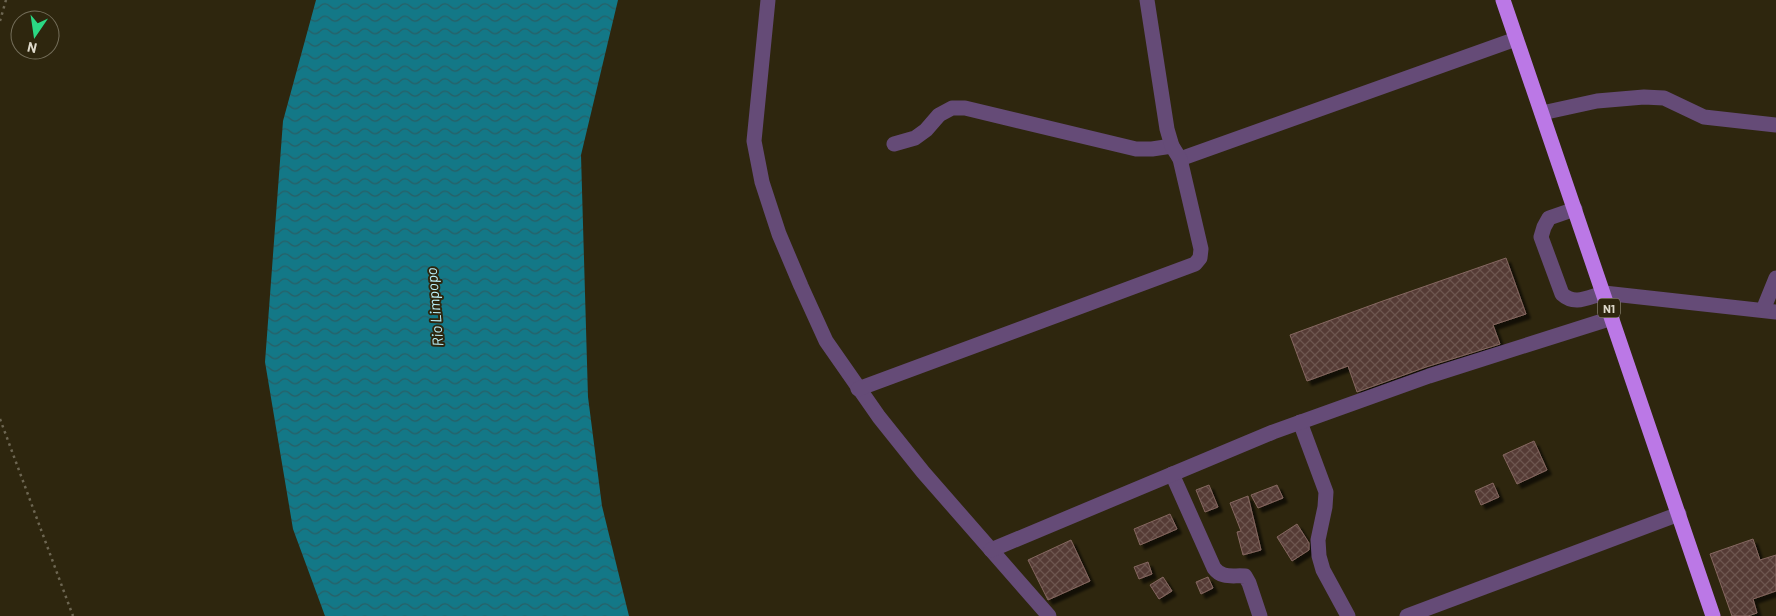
<svg xmlns="http://www.w3.org/2000/svg" width="1776" height="616" font-family="Barlow,sans-serif">
<defs>
<pattern id="water-waves" width="16" height="10" patternUnits="userSpaceOnUse" patternTransform="scale(1.25)"><rect width="16" height="10" fill="#137887"/><path d="M0 5q4-4 8 0t8 0" fill="none" stroke="#295f66"/></pattern>
<pattern id="building-cross-hatch" width="8" height="8" patternUnits="userSpaceOnUse" patternTransform="scale(1.25)"><rect width="8" height="8" fill="#553a34"/><path d="M0 0l8 8M0 8l8-8" fill="none" stroke="#6d5650"/></pattern>
<filter id="shadow"><feDropShadow dx="4.5" dy="4.5" stdDeviation="1" flood-color="#0009"/></filter>
</defs>
<rect width="100%" height="100%" fill="#2e260e"/>
<path fill="url(#water-waves)" d="M 316,0 L 618,0 L 581,155 L 588,397 L 602,506 L 629,616 L 325,616 L 293,529 L 265,362 L 283,121 Z"/>
<g fill="url(#building-cross-hatch)" stroke="#856760" filter="url(#shadow)">
<path d="M 1506,258 L 1526,314 L 1493,325 L 1500,344 L 1426,367 L 1357,392 L 1348,366 L 1307,381 L 1290,335 L 1380,302 Z"/>
<path d="M 1534,441 L 1547,470 L 1517,484 L 1503,455 Z"/>
<path d="M 1493,483 L 1499,497 L 1481,505 L 1475,491 Z"/>
<path d="M 1209,485 L 1218,507 L 1205,512 L 1196,490 Z"/>
<path d="M 1277,485 L 1283,498 L 1258,508 L 1251,495 Z"/>
<path d="M 1248,496 L 1261,550 L 1243,555 L 1237,532 L 1241,531 L 1230,503 Z"/>
<path d="M 1170,514 L 1177,529 L 1140,545 L 1134,529 Z"/>
<path d="M 1297,524 L 1309,543 L 1309,550 L 1292,561 L 1277,537 Z"/>
<path d="M 1753,539 L 1760,560 L 1776,555 L 1776,591 L 1753,599 L 1757,613 L 1748,616 L 1732,616 L 1710,554 Z"/>
<path d="M 1071,540 L 1090,581 L 1048,600 L 1028,560 Z"/>
<path d="M 1148,562 L 1152,574 L 1139,579 L 1134,567 Z"/>
<path d="M 1163,577 L 1172,591 L 1159,599 L 1150,585 Z"/>
<path d="M 1208,577 L 1213,588 L 1201,594 L 1196,582 Z"/>
</g>
<g fill="none" stroke-linecap="round" stroke-linejoin="round">
<g stroke="#6d6652" stroke-width="2.5" stroke-dasharray="2.5 4" stroke-linecap="butt">
<path d="M 0,21 L 6,0"/>
<path d="M 0,419 L 73,616"/>
</g>
<g stroke="#654b77" stroke-width="15">
<path d="M 768,0 L 754,141 L 762,182 L 779,234 L 801,286 L 826,341 L 879,417 L 923,472 L 1049,616"/>
<path d="M 1542,113 L 1597,101 L 1644,97 L 1664,98 L 1704,117 L 1776,125"/>
<path d="M 894,144 L 915,138 L 926,130 L 939,115 L 952,108 L 965,108 L 1136,149 L 1152,149 L 1172,146"/>
<path d="M 1180,159 L 1516,39"/>
<path d="M 1575,209 L 1549,218 L 1544,227 L 1541,237 L 1562,294 C 1575,306 1588,297 1604,293 L 1776,312"/>
<path d="M 1763,310 L 1776,278"/>
<path d="M 858,389 L 1195,264 L 1200,258 L 1201,249 L 1180,159 L 1172,146 L 1167,129 L 1147,0"/>
<path d="M 1300,422 L 1326,492 L 1325,507 L 1318,540 L 1319,556 L 1323,570 L 1348,616"/>
<path d="M 1172,474 L 1214,568 C 1222,579 1233,575 1245,576 L 1249,583 L 1260,616"/>
<path d="M 991,550 L 1273,432 L 1429,376 L 1612,318"/>
<path d="M 1407,616 L 1679,514"/>
</g>
<path stroke="#bb78e6" stroke-width="15" d="M 1503,0 L 1713,616"/>
</g>
<g text-anchor="middle" dominant-baseline="central" stroke-width="4" stroke-linejoin="round" paint-order="stroke">
<rect fill="#2e260e" stroke="#a9a392" stroke-width="1" x="1598" y="298.5" width="22" height="19" rx="4"/>
<g font-size="12" font-weight="bold" fill="#ded9cb">
<text x="1609" y="308">N1</text>
</g>
<g font-size="15" font-style="italic" fill="#b9eef8" stroke="#2e260e">
<text transform="translate(434 307) rotate(-95)">Rio Limpopo</text>
</g>
</g>
<g transform="translate(35 35) rotate(193)"><circle r="24" fill="#2e260e" stroke="#746e5a"/>
<path d="M0-4L9 19L0 12L-9 19Z" fill="#2bd884"/>
<text y="-8" font-size="14" font-weight="bold" text-anchor="middle" fill="#ded9cb">N</text>
</g>
</svg>
